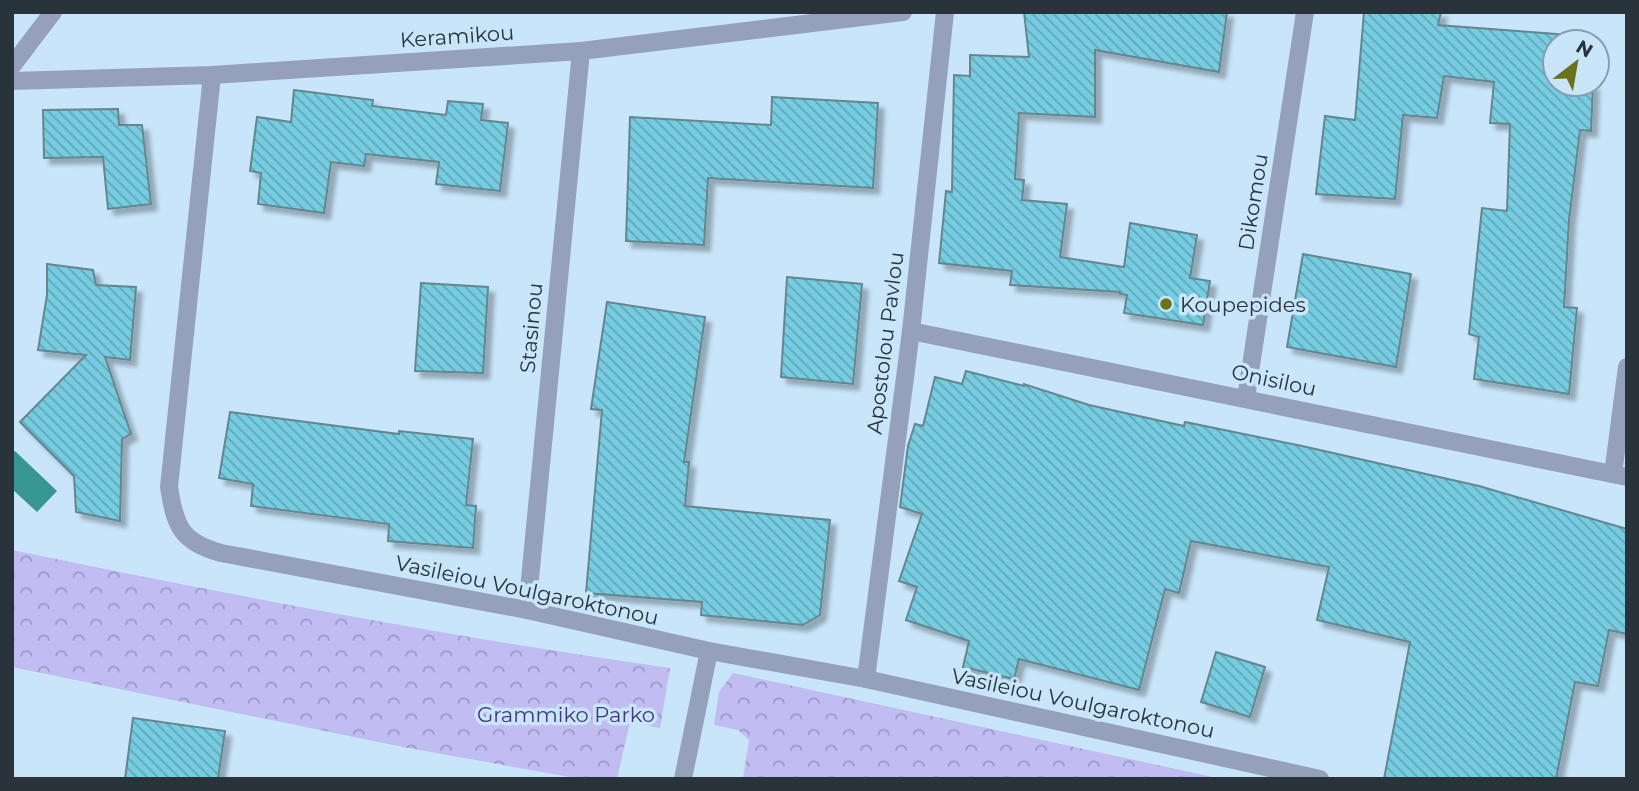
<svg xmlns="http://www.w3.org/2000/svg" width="1639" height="791" font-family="Montserrat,sans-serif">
<defs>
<pattern id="park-crowns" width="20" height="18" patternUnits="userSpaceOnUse" patternTransform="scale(1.75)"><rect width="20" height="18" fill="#c1bcf2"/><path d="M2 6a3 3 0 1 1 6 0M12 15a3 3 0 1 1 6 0" fill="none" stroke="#9d99c5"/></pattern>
<pattern id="building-back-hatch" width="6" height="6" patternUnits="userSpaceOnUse" patternTransform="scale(1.75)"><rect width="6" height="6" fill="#76cce0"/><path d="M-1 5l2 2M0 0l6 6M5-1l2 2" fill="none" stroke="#61a6b7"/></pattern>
<filter id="shadow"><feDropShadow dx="6" dy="6" stdDeviation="2" flood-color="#0004"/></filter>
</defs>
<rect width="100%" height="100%" fill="#c9e5f9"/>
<g fill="url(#park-crowns)">
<path d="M 12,550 C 230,595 449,637 670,668 L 660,728 L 630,722 L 617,779 L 581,779 L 403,747 L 12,667 Z"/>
<path d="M 733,673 L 1222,779 L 743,779 L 749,740 L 738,730 L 714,725 L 719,692 Z"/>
</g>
<path fill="#389691" d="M 15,451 L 57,491 L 37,512 L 12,489 L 12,453 Z"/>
<g fill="url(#building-back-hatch)" stroke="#64868f" stroke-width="2" filter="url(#shadow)">
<path d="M 1024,12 L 1227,12 L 1219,72 L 1095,50 L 1095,117 L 1019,113 L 1015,179 L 1024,180 L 1022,200 L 1067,204 L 1060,257 L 1124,267 L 1130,223 L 1197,235 L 1190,278 L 1210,281 L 1203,325 L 1124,313 L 1127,295 L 1120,294 L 1120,292 L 1010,285 L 1012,271 L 939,263 L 946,191 L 952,192 L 954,75 L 970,76 L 970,55 L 1029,57 Z"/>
<path d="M 1364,12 L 1441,12 L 1438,25 L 1595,37 L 1594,42 L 1555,42 L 1555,84 L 1593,84 L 1591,131 L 1580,130 L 1569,220 L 1564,307 L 1577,308 L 1569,394 L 1474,379 L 1479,337 L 1469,334 L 1482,208 L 1507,211 L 1510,124 L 1490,123 L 1494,82 L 1444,76 L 1437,118 L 1403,115 L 1395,199 L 1316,194 L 1325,116 L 1355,120 Z"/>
<path d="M 294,90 L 373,100 L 372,106 L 446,115 L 448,101 L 483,104 L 481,120 L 508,123 L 500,191 L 436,184 L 439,162 L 366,154 L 364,166 L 331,162 L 324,213 L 258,204 L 261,173 L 250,171 L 257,117 L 291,122 Z"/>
<path d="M 772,97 L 878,103 L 873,188 L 708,178 L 704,245 L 626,241 L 630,117 L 771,125 Z"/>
<path d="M 118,109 L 119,125 L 142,125 L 151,204 L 108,209 L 103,157 L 44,158 L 43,110 Z"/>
<path d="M 1303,254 L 1411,274 L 1396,367 L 1287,347 Z"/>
<path d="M 47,264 L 93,270 L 96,285 L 136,287 L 130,360 L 105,357 L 131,434 L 122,439 L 120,521 L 76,512 L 74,476 L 20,422 L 86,355 L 38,350 L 47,295 Z"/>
<path d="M 787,277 L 862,284 L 853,384 L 781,377 Z"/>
<path d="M 421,283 L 488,287 L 483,373 L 415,371 Z"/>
<path d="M 607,302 L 705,317 L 684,462 L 689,462 L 685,506 L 830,520 L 820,615 L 803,625 L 701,615 L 702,602 L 586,593 L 602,410 L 591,409 Z"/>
<path d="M 966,371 L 1024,386 L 1024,384 L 1089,405 L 1184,426 L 1185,422 L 1302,446 L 1479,486 L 1627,529 L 1627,634 L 1609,630 L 1598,686 L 1575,682 L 1556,779 L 1384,779 L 1410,642 L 1317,620 L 1329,567 L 1191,541 L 1179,593 L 1165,589 L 1139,690 L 1019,659 L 1014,679 L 963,667 L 969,641 L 906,620 L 917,587 L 899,581 L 922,514 L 900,507 L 908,446 L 915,424 L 923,426 L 935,377 L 962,384 Z"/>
<path d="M 230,412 L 399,434 L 399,431 L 473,439 L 466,505 L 476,506 L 473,548 L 388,541 L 389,524 L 251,506 L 253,484 L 219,478 Z"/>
<path d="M 1216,652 L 1265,667 L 1250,717 L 1201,702 Z"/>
<path d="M 133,718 L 225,731 L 218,779 L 125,779 Z"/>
</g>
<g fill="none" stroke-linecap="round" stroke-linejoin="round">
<g stroke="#95a1ba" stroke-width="18">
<path d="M 12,66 L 53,12"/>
<path d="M 212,75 L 169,487 C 175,526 181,542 221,553 L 527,610 L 709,651 L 866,679 L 1320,779"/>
<path d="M 12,81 L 212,75 L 581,51 L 903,12"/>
<path d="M 911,331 L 1627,477"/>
<path d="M 1246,398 L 1305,12"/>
<path d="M 1613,474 L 1627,367"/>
<path d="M 527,610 L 581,51"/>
<path d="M 866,679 L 911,331 L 945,12"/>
<path d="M 683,779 L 709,651"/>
</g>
</g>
<circle fill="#6a721b" stroke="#c9e5f9" stroke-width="2.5" cx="1166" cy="304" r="7"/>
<g text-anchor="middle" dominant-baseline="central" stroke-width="7" stroke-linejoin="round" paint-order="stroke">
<g font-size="21" fill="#28333b" stroke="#c9e5f9">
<text transform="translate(457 36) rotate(-4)">Keramikou</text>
<text transform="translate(1253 202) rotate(-81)">Dikomou</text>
<text transform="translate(531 328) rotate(-85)">Stasinou</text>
<text transform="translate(885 343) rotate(-83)">Apostolou Pavlou</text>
<text transform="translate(1274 380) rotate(12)">Onisilou</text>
<text transform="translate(527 590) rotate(12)">Vasileiou Voulgaroktonou</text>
<text transform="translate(1083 703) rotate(12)">Vasileiou Voulgaroktonou</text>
</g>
<g font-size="21" fill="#28333b" stroke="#c9e5f9" text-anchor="start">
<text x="1180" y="304">Koupepides</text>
</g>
<g font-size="21" fill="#45367e" stroke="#c9e5f9">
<text x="566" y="714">Grammiko Parko</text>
</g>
</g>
<rect width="1639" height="791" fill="none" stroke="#28333b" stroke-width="28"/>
<g transform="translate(1576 63) rotate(31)"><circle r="33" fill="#c9e5f9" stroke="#899ead" stroke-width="2"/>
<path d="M0-5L12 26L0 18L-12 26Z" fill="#6a721b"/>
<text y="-10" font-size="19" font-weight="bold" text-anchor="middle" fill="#28333b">N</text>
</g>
</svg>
